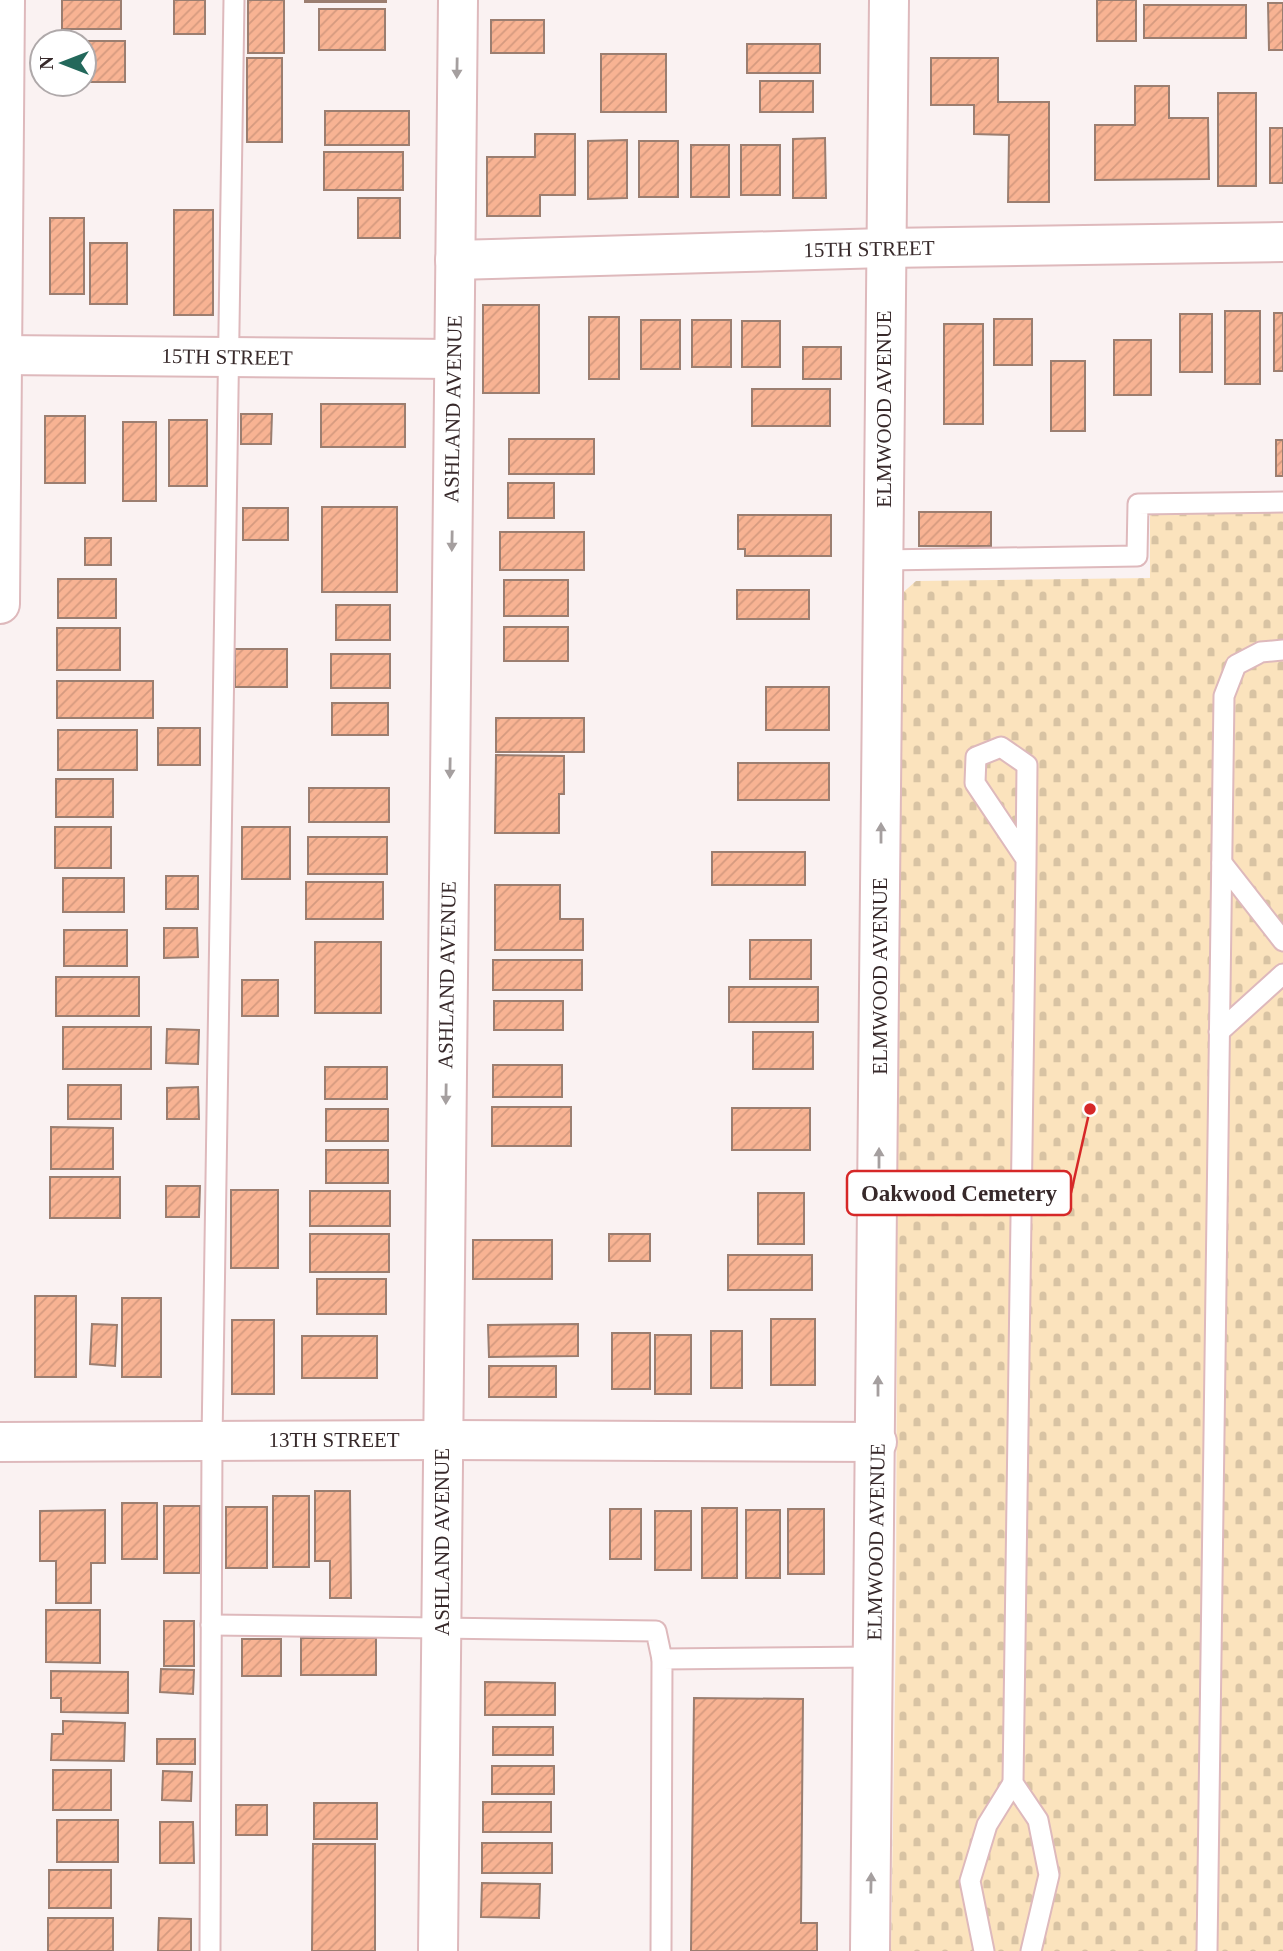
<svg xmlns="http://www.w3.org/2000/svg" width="1283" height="1951" font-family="Georgia,serif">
<defs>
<pattern id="cemetery-stones" width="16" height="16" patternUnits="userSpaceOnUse" patternTransform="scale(1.75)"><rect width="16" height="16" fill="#fbe3bd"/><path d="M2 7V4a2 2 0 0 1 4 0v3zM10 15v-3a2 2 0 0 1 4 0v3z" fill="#d8c3a3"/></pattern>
<pattern id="building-hatch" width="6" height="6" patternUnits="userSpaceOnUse" patternTransform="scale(1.75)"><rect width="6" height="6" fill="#f8b393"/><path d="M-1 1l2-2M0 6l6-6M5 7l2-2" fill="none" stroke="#d59a7f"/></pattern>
</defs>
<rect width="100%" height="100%" fill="#faf2f2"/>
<path fill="url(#cemetery-stones)" d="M 1150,511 L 1283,512 L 1283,1951 L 891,1951 L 896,1621 L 899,596 L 916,581 L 1150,578 Z"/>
<g fill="url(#building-hatch)" stroke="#9b7e70" stroke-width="2">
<rect x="62" y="0" width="59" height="29"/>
<rect x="174" y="0" width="31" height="34"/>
<rect x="248" y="0" width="36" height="53"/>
<rect x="305" y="0" width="81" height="2"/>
<rect x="1097" y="0" width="39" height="41"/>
<path d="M 1268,3 L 1283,3 L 1283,50 L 1269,50 Z"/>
<rect x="1144" y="5" width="102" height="33"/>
<rect x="319" y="9" width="66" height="41"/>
<rect x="491" y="20" width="53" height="33"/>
<path d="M 68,41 L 125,41 L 125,82 L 84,82 L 84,42 Z"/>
<rect x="747" y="44" width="73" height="29"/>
<rect x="601" y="54" width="65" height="58"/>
<rect x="247" y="58" width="35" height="84"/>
<path d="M 931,58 L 998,58 L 998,102 L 1049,102 L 1049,202 L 1008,202 L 1009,135 L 974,134 L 974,105 L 931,105 Z"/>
<rect x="760" y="81" width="53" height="31"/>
<path d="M 1135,86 L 1169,86 L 1169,118 L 1208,118 L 1209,179 L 1095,180 L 1095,125 L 1135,125 Z"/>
<rect x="1218" y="93" width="38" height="93"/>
<rect x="325" y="111" width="84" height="34"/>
<rect x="1270" y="128" width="13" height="55"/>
<path d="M 535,134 L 575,134 L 575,195 L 540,195 L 540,216 L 487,216 L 487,157 L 535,157 Z"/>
<path d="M 825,138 L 826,198 L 793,198 L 793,139 Z"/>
<path d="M 627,140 L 627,198 L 588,199 L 588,141 Z"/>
<rect x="639" y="141" width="39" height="56"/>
<rect x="691" y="145" width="38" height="52"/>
<rect x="741" y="145" width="39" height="50"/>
<rect x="324" y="152" width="79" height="38"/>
<rect x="358" y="198" width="42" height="40"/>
<rect x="174" y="210" width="39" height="105"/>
<rect x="50" y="218" width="34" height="76"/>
<rect x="90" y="243" width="37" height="61"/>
<rect x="483" y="305" width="56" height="88"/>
<rect x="1225" y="311" width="35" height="73"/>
<rect x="1274" y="313" width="9" height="58"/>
<rect x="1180" y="314" width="32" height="58"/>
<rect x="589" y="317" width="30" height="62"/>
<rect x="994" y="319" width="38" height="46"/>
<rect x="641" y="320" width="39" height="49"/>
<rect x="692" y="320" width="39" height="47"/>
<rect x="742" y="321" width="38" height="46"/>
<rect x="944" y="324" width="39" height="100"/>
<rect x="1114" y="340" width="37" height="55"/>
<rect x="803" y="347" width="38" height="32"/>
<rect x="1051" y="361" width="34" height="70"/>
<rect x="752" y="389" width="78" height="37"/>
<rect x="321" y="404" width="84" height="43"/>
<path d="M 241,414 L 272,414 L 271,444 L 241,444 Z"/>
<rect x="45" y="416" width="40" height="67"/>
<rect x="169" y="420" width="38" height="66"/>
<rect x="123" y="422" width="33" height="79"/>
<rect x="509" y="439" width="85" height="35"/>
<rect x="1276" y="440" width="7" height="36"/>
<rect x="508" y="483" width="46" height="35"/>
<rect x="322" y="507" width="75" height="85"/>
<rect x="243" y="508" width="45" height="32"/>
<rect x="919" y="512" width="72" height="34"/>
<path d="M 738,515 L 831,515 L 831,556 L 745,556 L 745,549 L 738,549 Z"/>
<rect x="500" y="532" width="84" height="38"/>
<rect x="85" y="538" width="26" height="27"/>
<rect x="58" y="579" width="58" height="39"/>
<rect x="504" y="580" width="64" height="36"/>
<rect x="737" y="590" width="72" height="29"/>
<rect x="336" y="605" width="54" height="35"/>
<rect x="504" y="627" width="64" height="34"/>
<rect x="57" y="628" width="63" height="42"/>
<rect x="235" y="649" width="52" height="38"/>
<rect x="331" y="654" width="59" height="34"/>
<rect x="57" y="681" width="96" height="37"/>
<rect x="766" y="687" width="63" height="43"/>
<rect x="332" y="703" width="56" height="32"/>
<rect x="496" y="718" width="88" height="34"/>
<rect x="158" y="728" width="42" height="37"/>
<rect x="58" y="730" width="79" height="40"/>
<path d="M 496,755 L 564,756 L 564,794 L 559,794 L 559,833 L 495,833 Z"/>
<rect x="738" y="763" width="91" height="37"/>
<rect x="56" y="779" width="57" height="38"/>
<rect x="309" y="788" width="80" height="34"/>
<rect x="55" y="827" width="56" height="41"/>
<rect x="242" y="827" width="48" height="52"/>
<rect x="308" y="837" width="79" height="37"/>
<rect x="712" y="852" width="93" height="33"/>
<rect x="166" y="876" width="32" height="33"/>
<rect x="63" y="878" width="61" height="34"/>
<rect x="306" y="882" width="77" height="37"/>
<path d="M 495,885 L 560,885 L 560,919 L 583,919 L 583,950 L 495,950 Z"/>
<path d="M 164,928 L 197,928 L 198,957 L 164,958 Z"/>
<rect x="64" y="930" width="63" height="36"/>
<rect x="750" y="940" width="61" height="39"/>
<rect x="315" y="942" width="66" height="71"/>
<rect x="493" y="960" width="89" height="30"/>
<rect x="56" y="977" width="83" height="39"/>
<rect x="242" y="980" width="36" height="36"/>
<rect x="729" y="987" width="89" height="35"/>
<rect x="494" y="1001" width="69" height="29"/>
<rect x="63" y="1027" width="88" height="42"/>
<path d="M 167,1029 L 199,1030 L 198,1064 L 166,1063 Z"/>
<rect x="753" y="1032" width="60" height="37"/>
<rect x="493" y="1065" width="69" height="32"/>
<rect x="325" y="1067" width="62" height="32"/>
<rect x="68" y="1085" width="53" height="34"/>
<path d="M 198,1087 L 199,1119 L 167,1119 L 167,1088 Z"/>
<rect x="492" y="1107" width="79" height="39"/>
<rect x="732" y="1108" width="78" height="42"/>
<rect x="326" y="1109" width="62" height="32"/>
<path d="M 51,1127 L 113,1128 L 113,1169 L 51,1169 Z"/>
<rect x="326" y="1150" width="62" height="33"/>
<rect x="50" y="1177" width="70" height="41"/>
<path d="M 166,1186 L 200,1186 L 199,1217 L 166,1217 Z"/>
<rect x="231" y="1190" width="47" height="78"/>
<rect x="310" y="1191" width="80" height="35"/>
<rect x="758" y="1193" width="46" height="51"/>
<rect x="310" y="1234" width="79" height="38"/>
<rect x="609" y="1234" width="41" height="27"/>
<rect x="473" y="1240" width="79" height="39"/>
<rect x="728" y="1255" width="84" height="35"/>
<rect x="317" y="1279" width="69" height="35"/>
<rect x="35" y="1296" width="41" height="81"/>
<rect x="122" y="1298" width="39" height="79"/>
<rect x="771" y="1319" width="44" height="66"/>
<rect x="232" y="1320" width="42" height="74"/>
<path d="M 92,1324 L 117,1325 L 115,1366 L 90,1364 Z"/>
<path d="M 578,1324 L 578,1356 L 489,1357 L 488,1325 Z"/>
<rect x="711" y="1331" width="31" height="57"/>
<rect x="612" y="1333" width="38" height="56"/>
<rect x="655" y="1335" width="36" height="59"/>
<rect x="302" y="1336" width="75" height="42"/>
<rect x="489" y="1366" width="67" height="31"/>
<path d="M 315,1491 L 350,1491 L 351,1598 L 330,1598 L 330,1561 L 315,1561 Z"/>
<rect x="273" y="1496" width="36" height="71"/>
<rect x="122" y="1503" width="35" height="56"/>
<rect x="164" y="1506" width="36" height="67"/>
<rect x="226" y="1507" width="41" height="61"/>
<rect x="702" y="1508" width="35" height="70"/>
<rect x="610" y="1509" width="31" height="50"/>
<rect x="788" y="1509" width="36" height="65"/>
<path d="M 105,1510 L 105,1563 L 91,1563 L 91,1603 L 56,1603 L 56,1561 L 40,1561 L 40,1511 Z"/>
<rect x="746" y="1510" width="34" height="68"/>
<rect x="655" y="1511" width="36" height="59"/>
<path d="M 46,1610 L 100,1610 L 100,1663 L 46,1662 Z"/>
<rect x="164" y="1621" width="30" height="45"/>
<rect x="301" y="1638" width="75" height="37"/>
<rect x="242" y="1639" width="39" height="37"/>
<path d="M 161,1669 L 194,1670 L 193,1694 L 160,1692 Z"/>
<path d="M 51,1671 L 128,1672 L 128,1713 L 61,1712 L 61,1698 L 51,1698 Z"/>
<path d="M 485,1682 L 555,1683 L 555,1715 L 485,1715 Z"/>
<path d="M 694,1698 L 803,1699 L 801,1923 L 817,1923 L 817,1951 L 691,1951 Z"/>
<path d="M 63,1721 L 125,1723 L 124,1761 L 51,1760 L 52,1734 L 63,1734 Z"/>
<rect x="493" y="1727" width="60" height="28"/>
<rect x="157" y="1739" width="38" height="25"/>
<rect x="492" y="1766" width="62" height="28"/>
<rect x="53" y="1770" width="58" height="40"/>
<path d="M 163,1771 L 192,1772 L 191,1801 L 162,1800 Z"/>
<rect x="483" y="1802" width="68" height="30"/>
<rect x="314" y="1803" width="63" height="36"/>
<rect x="236" y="1805" width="31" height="30"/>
<rect x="57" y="1820" width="61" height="42"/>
<path d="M 160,1822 L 193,1822 L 194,1863 L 160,1863 Z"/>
<rect x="482" y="1843" width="70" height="30"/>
<path d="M 313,1844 L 375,1844 L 375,1951 L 312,1951 Z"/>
<rect x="49" y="1870" width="62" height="38"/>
<path d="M 482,1883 L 540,1884 L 539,1918 L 481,1917 Z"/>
<rect x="48" y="1918" width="65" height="33"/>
<path d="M 159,1918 L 191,1919 L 191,1951 L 158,1951 Z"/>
</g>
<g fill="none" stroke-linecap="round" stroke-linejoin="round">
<g stroke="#deb9bc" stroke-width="23">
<g id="service">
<path d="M 883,560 L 1137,556 L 1138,504 L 1283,502"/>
<path d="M 1026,859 L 975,783 L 976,757 L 1001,747 L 1027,765 L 1026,864 L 1013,1783 L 1038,1820 L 1049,1875 L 1031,1951"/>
<path d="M 1222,863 L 1283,941"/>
<path d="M 1219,1032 L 1283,974"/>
<path d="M 211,1625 L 656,1631 L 662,1659"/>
<path d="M 210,1951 L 212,1441 L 234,0"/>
<path d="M 661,1951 L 662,1659 L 875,1657"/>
<path d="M 984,1951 L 970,1881 L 987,1825 L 1013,1783"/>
<path d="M 1207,1951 L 1224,696 L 1236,665 L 1261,652 L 1283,650"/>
</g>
</g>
<g stroke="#deb9bc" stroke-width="42">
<g id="minor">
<path d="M 455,260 L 885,248 L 1283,242"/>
<path d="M 0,355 L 454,359"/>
<path d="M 0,604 L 5,0"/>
<path d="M 0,1442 L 443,1440 L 877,1442"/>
<path d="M 438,1951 L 458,0"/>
<path d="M 870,1951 C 880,1301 878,650 889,0"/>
</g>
</g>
<use href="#service" stroke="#fff" stroke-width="19"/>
<use href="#minor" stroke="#fff" stroke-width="38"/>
</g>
<defs><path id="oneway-solid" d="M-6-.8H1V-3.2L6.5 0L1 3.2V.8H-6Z" transform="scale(1.75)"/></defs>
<g fill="#a59f9f">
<use href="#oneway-solid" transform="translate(457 68) rotate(91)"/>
<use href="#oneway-solid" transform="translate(452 541) rotate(91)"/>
<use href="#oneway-solid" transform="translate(450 768) rotate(91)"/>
<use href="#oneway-solid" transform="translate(881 833) rotate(-90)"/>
<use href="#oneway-solid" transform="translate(446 1094) rotate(91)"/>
<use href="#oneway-solid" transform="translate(879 1158) rotate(-90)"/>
<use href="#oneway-solid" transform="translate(878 1386) rotate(-90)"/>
<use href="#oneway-solid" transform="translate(871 1883) rotate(-89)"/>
</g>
<g text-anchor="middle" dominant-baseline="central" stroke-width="6" stroke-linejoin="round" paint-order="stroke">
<g font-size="21" fill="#37292a" stroke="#fff">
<text transform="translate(869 249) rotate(-1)">15TH STREET</text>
<text transform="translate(227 357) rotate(1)">15TH STREET</text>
<text transform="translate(453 409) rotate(-89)">ASHLAND AVENUE</text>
<text transform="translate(884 409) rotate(-90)">ELMWOOD AVENUE</text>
<text transform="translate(447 975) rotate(-89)">ASHLAND AVENUE</text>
<text transform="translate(880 976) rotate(-90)">ELMWOOD AVENUE</text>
<text x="334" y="1440">13TH STREET</text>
<text transform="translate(442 1542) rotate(-90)">ASHLAND AVENUE</text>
<text transform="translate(876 1542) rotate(-89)">ELMWOOD AVENUE</text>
</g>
</g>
<path fill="none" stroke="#d62828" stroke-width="2.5" d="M1090 1109L1071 1193"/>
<circle fill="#d62828" stroke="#fff" stroke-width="2.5" cx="1090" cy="1109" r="7"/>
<rect fill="#fff" stroke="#d62828" stroke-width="2.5" x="847" y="1171" width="224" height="44" rx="7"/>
<g font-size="23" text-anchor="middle" font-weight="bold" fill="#37292a">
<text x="959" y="1201">Oakwood Cemetery</text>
</g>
<g transform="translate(63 63) rotate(270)"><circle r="33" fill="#ffffff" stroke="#afa9aa" stroke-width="2"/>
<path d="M0-5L12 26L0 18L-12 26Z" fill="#23685b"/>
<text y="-10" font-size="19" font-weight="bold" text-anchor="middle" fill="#37292a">N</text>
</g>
</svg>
